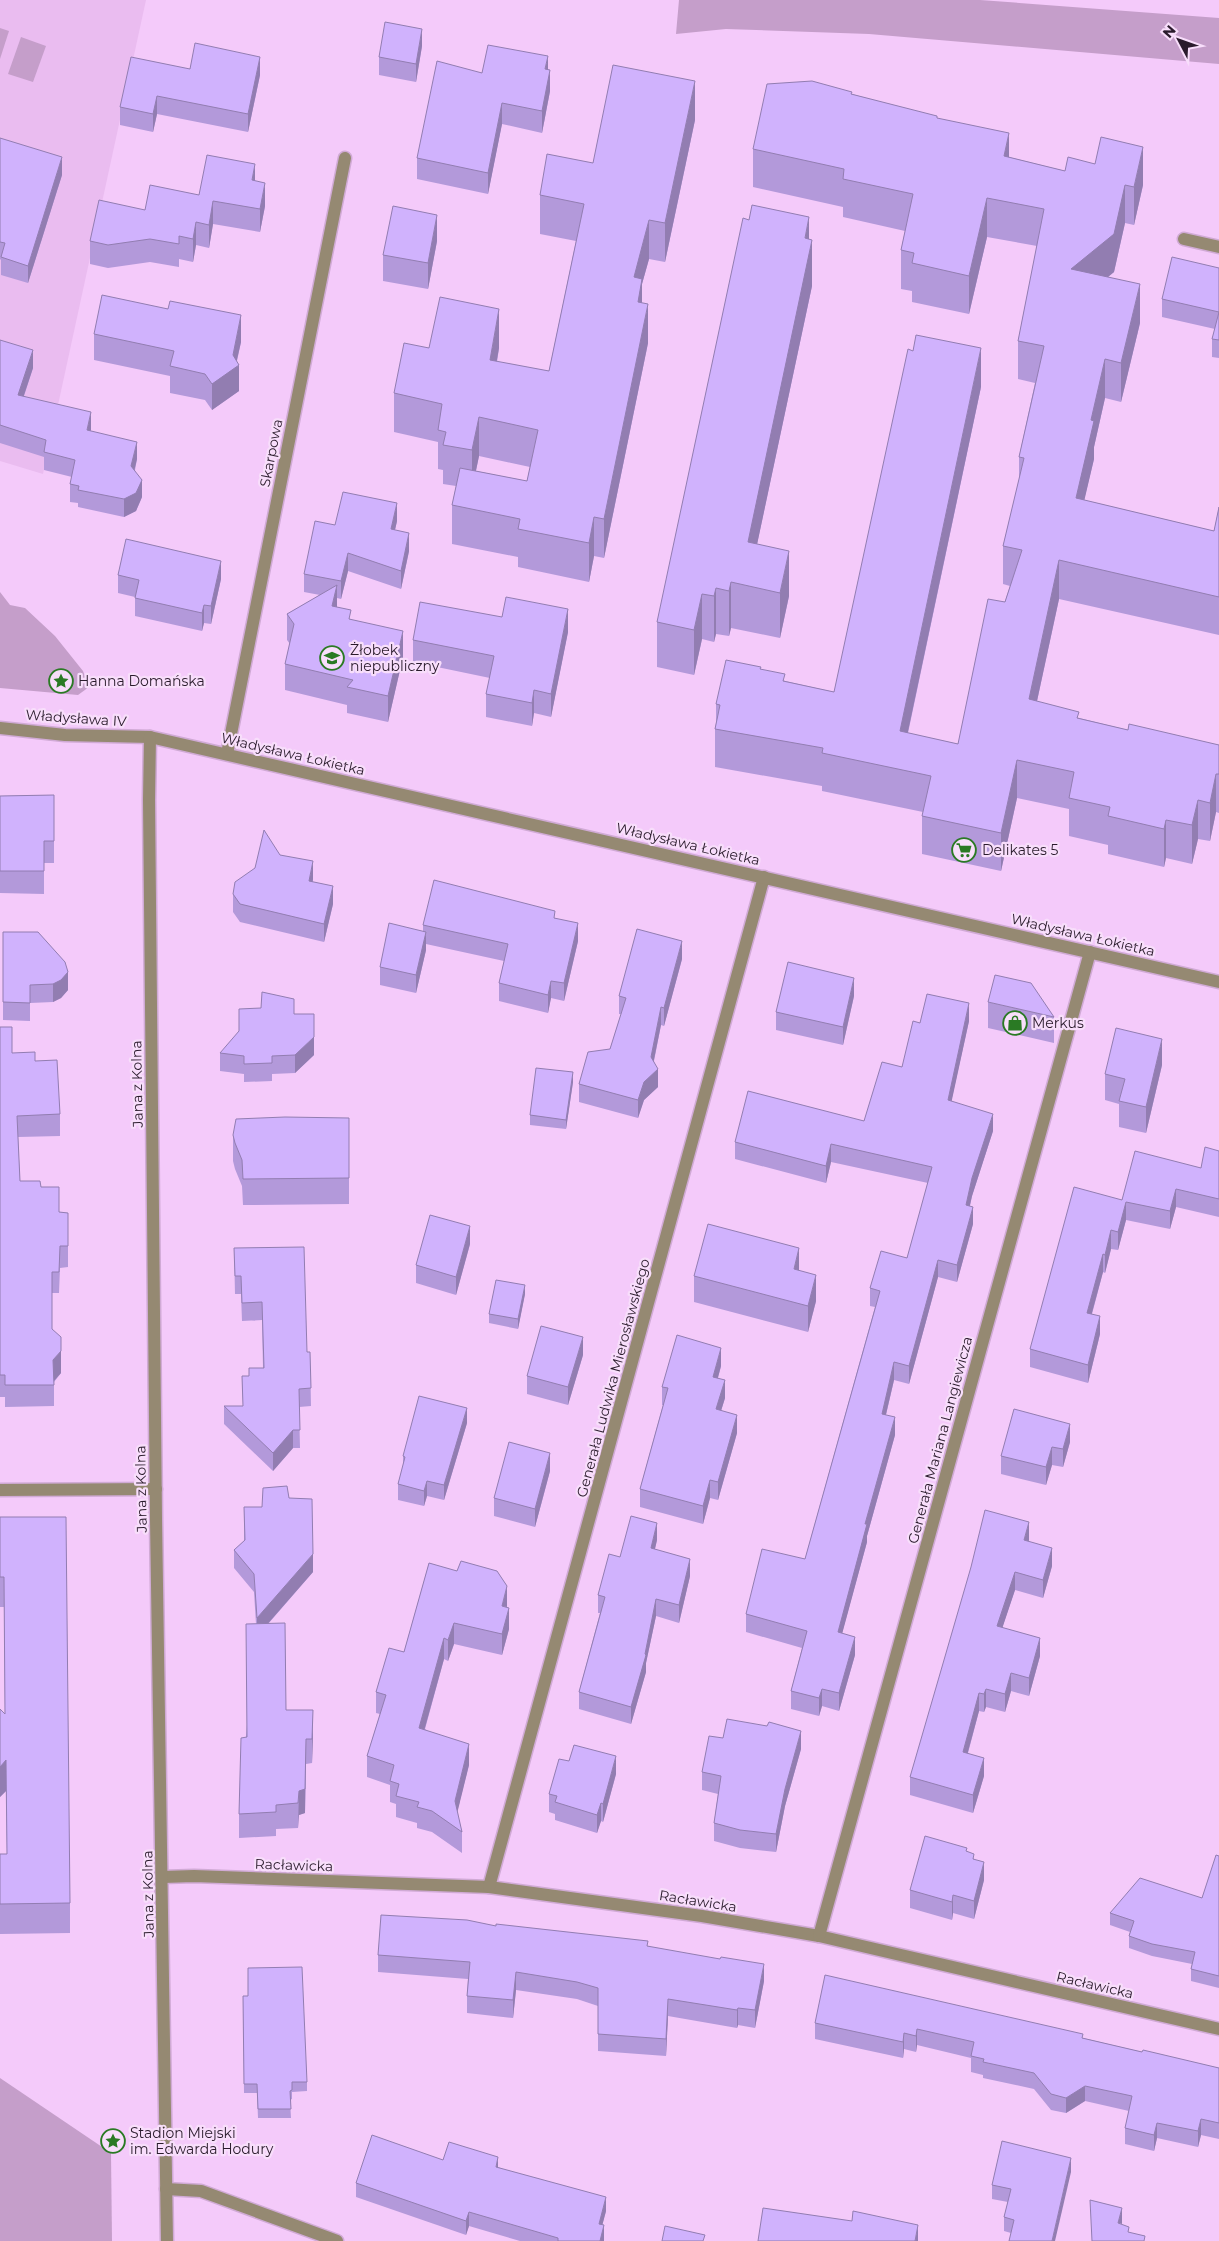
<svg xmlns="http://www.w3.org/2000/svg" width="1219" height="2241" font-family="Montserrat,sans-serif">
<rect width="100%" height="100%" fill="#f4cafa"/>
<path fill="#eabcf0" d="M 0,0 L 146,0 L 43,474 L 0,461 Z"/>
<g fill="#c59eca">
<path d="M 679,0 L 980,0 L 1219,18 L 1219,64 L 869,34 L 726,29 L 676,34 Z"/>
<path d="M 0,28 L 9,31 L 0,59 Z"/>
<path d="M 21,37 L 46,46 L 33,82 L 8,74 Z"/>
<path d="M 0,592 L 10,605 L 25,608 L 55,636 L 83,671 L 89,687 L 78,695 L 0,688 Z"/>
<path d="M 0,2078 L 111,2153 L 112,2241 L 0,2241 Z"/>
</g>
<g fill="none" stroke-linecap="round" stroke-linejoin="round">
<g stroke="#d0aad5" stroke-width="15">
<g id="minor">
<path d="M 1184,239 L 1219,247"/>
<path d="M 227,754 L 345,158"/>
<path d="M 0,1490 L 156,1489"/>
<path d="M 163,1877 L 194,1876 L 489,1887 L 702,1916 L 819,1936 L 1219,2029"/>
<path d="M 489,1887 L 764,877"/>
<path d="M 819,1936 L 1090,952"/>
<path d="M 166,2189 L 201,2191 L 337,2241"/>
</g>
</g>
<g stroke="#d0aad5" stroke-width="15">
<g id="tertiary">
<path d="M 0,728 L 65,735 L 150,737 L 1219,982"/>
<path d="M 150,737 L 149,800 L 156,1519 L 167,2241"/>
</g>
</g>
<use href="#minor" stroke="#958972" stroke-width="12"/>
<use href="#tertiary" stroke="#958972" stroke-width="12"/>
</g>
<g fill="#b399da" fill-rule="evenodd">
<path d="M 422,46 L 416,82 L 379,75 L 379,57 Z"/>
<path d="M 190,69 L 260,75 L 248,132 L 157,114 L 153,132 L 120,125 L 120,107 Z"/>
<path d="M 548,69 L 550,91 L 542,133 L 502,124 L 488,194 L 417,179 L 417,158 L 482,73 Z"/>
<path d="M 852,94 L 937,118 L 1009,157 L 1065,171 L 1143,185 L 1134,225 L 1125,223 L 1114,272 L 1108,277 L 1140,323 L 1121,402 L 1105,398 L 1094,447 L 1094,459 L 1084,500 L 1214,531 L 1219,507 L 1219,635 L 1059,599 L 1037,701 L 1079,718 L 1128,730 L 1219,745 L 1219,813 L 1216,812 L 1210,841 L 1198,839 L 1192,864 L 1166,858 L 1164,867 L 1108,854 L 1108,845 L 1069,836 L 1069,809 L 1017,798 L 1001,871 L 922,854 L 922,816 L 923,812 L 822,791 L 822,786 L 715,767 L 715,729 L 716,723 L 716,704 L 761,669 L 785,681 L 834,692 L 981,387 L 908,733 L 958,744 L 1010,586 L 1003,584 L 1003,546 L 1019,480 L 1019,457 L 1035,383 L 1018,379 L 1018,341 L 1037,246 L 987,237 L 969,314 L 912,302 L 912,291 L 901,289 L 901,250 L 905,231 L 843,217 L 843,207 L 753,187 L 753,149 Z"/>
<path d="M 695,120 L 665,262 L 649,259 L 642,284 L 642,303 L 648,343 L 604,558 L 594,556 L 589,582 L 518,567 L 518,557 L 452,544 L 452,505 L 456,486 L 443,484 L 443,470 L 438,469 L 438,442 L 394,432 L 394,393 L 429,348 L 499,348 L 497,362 L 549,371 L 576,241 L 540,234 L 540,195 L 593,163 ZM 479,456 L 530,467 L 527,481 L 476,471 Z"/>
<path d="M 0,138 L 62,175 L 28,283 L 1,275 L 1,260 L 0,259 Z"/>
<path d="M 255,181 L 265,206 L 260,232 L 213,224 L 209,248 L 196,245 L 193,262 L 179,259 L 179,267 L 150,262 L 108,268 L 90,264 L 90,241 L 199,195 Z"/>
<path d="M 809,240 L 812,286 L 757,544 L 789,596 L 780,638 L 731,628 L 729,636 L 716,634 L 714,642 L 702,639 L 694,675 L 657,667 L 657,622 Z"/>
<path d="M 437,241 L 428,289 L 383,281 L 383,255 Z"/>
<path d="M 1219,268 L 1219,358 L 1212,357 L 1212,339 L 1215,329 L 1162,317 L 1162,299 Z"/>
<path d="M 94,334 L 241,342 L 237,361 L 239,391 L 212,410 L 205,400 L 170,393 L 170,376 L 94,360 Z"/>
<path d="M 0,340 L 33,368 L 24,396 L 91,431 L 137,459 L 135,470 L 142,497 L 136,511 L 124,517 L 78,507 L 78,503 L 70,502 L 70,484 L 72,477 L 44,470 L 44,457 L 0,443 Z"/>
<path d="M 397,521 L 395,530 L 409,551 L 401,589 L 348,571 L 341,599 L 337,598 L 337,607 L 351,620 L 403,657 L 388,722 L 347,713 L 347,705 L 285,690 L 285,664 L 290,644 L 287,640 L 287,614 L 320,595 L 304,592 L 304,574 L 335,525 Z"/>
<path d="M 118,575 L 221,579 L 211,624 L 204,623 L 202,631 L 135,616 L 135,597 L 118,593 Z"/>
<path d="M 568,632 L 551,717 L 534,713 L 532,726 L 486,717 L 486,694 L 490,678 L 413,662 L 413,640 Z"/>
<path d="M 54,795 L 54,863 L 44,863 L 44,894 L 0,893 L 0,796 Z"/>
<path d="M 280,855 L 313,879 L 313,882 L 333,904 L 324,942 L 240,922 L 233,912 L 233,894 Z"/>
<path d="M 555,918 L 578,941 L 564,1001 L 551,998 L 548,1013 L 499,1001 L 499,983 L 504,961 L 426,944 L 426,950 L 416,993 L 380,985 L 380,967 L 423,931 L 423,925 Z"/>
<path d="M 3,932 L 68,990 L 61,998 L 53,1002 L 30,1003 L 30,1021 L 3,1020 Z"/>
<path d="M 682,959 L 664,1026 L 661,1025 L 654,1061 L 658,1087 L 644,1100 L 638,1118 L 579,1102 L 579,1084 L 610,1049 L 621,1014 L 619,1014 L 619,996 Z"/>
<path d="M 854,996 L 843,1045 L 776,1030 L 776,1012 Z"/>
<path d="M 988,1002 L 1054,1017 L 1054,1043 L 988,1028 Z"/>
<path d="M 294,1014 L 314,1055 L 295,1073 L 272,1074 L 272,1081 L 244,1082 L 244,1074 L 220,1071 L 220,1053 Z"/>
<path d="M 969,1021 L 951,1102 L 993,1131 L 972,1196 L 970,1206 L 973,1224 L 957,1282 L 938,1277 L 909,1384 L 894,1380 L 886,1415 L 895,1435 L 867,1536 L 867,1542 L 842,1633 L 855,1655 L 839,1711 L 822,1706 L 819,1716 L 791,1709 L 791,1691 L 802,1648 L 746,1632 L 746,1614 L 805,1559 L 875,1307 L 870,1306 L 870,1288 L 907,1258 L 928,1183 L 831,1162 L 826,1183 L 735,1159 L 735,1142 L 864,1121 L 902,1067 L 920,1023 Z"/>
<path d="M 0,1027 L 12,1053 L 35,1061 L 60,1114 L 60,1136 L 18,1137 L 20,1181 L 41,1187 L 59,1212 L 68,1213 L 68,1267 L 60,1268 L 59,1293 L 52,1293 L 52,1329 L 61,1373 L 54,1382 L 54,1406 L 5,1407 L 5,1397 L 0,1397 Z"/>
<path d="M 1162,1065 L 1146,1133 L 1119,1127 L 1119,1104 L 1105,1100 L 1105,1074 Z"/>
<path d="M 573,1082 L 566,1129 L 530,1125 L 530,1115 Z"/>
<path d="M 349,1118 L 349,1204 L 243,1205 L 242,1186 L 235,1169 L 233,1161 L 233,1135 Z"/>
<path d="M 1219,1151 L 1219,1217 L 1176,1207 L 1170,1229 L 1126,1220 L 1118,1250 L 1111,1249 L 1105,1273 L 1103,1272 L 1092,1314 L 1100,1334 L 1088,1383 L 1030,1367 L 1030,1349 L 1122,1200 L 1201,1168 Z"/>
<path d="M 470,1244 L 456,1295 L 416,1283 L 416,1265 Z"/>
<path d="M 234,1248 L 307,1352 L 310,1352 L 311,1406 L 299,1407 L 300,1448 L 293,1448 L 273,1471 L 224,1424 L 224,1406 L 243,1406 L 242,1376 L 249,1376 L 263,1368 L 262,1320 L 242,1321 L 241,1294 L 235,1294 Z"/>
<path d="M 799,1270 L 816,1301 L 808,1332 L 694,1302 L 694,1276 Z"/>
<path d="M 525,1294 L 518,1329 L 489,1323 L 489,1314 Z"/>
<path d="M 583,1355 L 568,1405 L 527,1394 L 527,1376 Z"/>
<path d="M 721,1366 L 718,1378 L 725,1398 L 721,1411 L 737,1433 L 718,1500 L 710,1498 L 703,1524 L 640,1507 L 640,1489 L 663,1405 L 662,1405 L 662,1387 Z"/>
<path d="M 467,1423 L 444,1500 L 427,1496 L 424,1506 L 398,1500 L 398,1484 L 403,1466 L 403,1456 Z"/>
<path d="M 1070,1442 L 1063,1467 L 1052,1465 L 1046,1485 L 1001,1474 L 1001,1456 Z"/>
<path d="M 550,1471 L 535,1527 L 494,1516 L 494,1498 Z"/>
<path d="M 289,1498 L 313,1572 L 268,1624 L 286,1710 L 313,1734 L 312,1763 L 306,1764 L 305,1813 L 299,1815 L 298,1828 L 276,1829 L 276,1836 L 239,1838 L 239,1814 L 256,1624 L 254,1592 L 234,1568 L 234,1550 L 244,1541 L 244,1507 L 262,1507 Z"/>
<path d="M 0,1517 L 70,1903 L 70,1933 L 0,1934 L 0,1854 L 7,1854 L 6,1791 L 0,1797 L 0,1709 L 5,1714 L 4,1607 L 0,1607 Z"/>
<path d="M 657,1540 L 655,1549 L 690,1576 L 679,1623 L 656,1616 L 646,1663 L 646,1672 L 631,1724 L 579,1709 L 579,1692 L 600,1613 L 598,1613 L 598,1595 L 620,1557 Z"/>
<path d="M 1029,1540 L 1029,1541 L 1052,1566 L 1043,1598 L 1015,1590 L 1002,1628 L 1040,1656 L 1029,1696 L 1011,1691 L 1005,1712 L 986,1707 L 984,1712 L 979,1711 L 968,1753 L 984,1776 L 973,1813 L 910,1795 L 910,1777 Z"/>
<path d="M 429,1563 L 507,1607 L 509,1629 L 502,1655 L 454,1644 L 448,1661 L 444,1659 L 425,1729 L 469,1765 L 457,1812 L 462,1832 L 462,1853 L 432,1832 L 417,1828 L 417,1823 L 396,1817 L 396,1804 L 390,1802 L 390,1785 L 367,1777 L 367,1756 L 380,1714 L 376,1713 L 376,1692 L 404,1652 Z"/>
<path d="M 801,1749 L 785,1806 L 776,1852 L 740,1848 L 714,1841 L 714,1823 L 718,1794 L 702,1790 L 702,1772 Z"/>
<path d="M 616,1774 L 603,1822 L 601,1821 L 597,1833 L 555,1820 L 555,1814 L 549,1812 L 549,1794 Z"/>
<path d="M 967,1851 L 974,1859 L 984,1880 L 974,1919 L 953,1913 L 952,1920 L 910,1908 L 910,1890 Z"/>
<path d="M 1219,1856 L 1219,1988 L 1191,1981 L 1191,1969 L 1192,1964 L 1152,1956 L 1129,1948 L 1129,1936 L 1130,1932 L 1110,1925 L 1110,1913 L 1202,1898 Z"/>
<path d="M 496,1926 L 648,1946 L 764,1981 L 755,2028 L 738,2025 L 737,2028 L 668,2016 L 666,2056 L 598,2051 L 598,2006 L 577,1999 L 516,1990 L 513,2018 L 467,2013 L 467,1996 L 468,1979 L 378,1972 L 378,1955 Z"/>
<path d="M 243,1996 L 307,2082 L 307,2091 L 292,2092 L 292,2099 L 290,2100 L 291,2118 L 258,2118 L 257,2093 L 244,2093 Z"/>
<path d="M 815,2023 L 1083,2038 L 1142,2052 L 1219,2068 L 1219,2139 L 1201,2135 L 1198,2147 L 1157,2138 L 1154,2151 L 1125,2144 L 1125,2128 L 1129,2111 L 1085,2101 L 1066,2113 L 1051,2110 L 1034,2089 L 983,2078 L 983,2075 L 971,2072 L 971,2058 L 917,2045 L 916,2052 L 904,2049 L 903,2058 L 815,2039 Z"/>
<path d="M 443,2160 L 498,2167 L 606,2211 L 602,2225 L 604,2239 L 604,2241 L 520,2241 L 469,2226 L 466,2235 L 356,2197 L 356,2183 Z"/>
<path d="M 1071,2172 L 1011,2233 L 1004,2231 L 1004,2217 L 1008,2202 L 992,2199 L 992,2185 Z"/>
</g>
<g fill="#927db1">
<path d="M 422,29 L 422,46 L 416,82 L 416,64 Z"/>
<path d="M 548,56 L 548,78 L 545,69 Z"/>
<path d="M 260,57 L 260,75 L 248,132 L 248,114 Z"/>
<path d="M 550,70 L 550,91 L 542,133 L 542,111 Z"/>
<path d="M 695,81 L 695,120 L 665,262 L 665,223 Z"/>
<path d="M 157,96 L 157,114 L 153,132 L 153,114 Z"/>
<path d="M 502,103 L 502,124 L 488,194 L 488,173 Z"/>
<path d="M 1009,133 L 1009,172 L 1004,156 Z"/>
<path d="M 1143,147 L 1143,185 L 1134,225 L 1134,187 Z"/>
<path d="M 62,157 L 62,175 L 28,283 L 28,266 Z"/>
<path d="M 255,164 L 255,187 L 252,180 Z"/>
<path d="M 265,183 L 265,206 L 260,232 L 260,209 Z"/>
<path d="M 1125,185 L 1125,223 L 1114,272 L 1071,307 L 1071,269 Z"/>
<path d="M 987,198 L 987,237 L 969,314 L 969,276 Z"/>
<path d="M 213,201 L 213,224 L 209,248 L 209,225 Z"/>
<path d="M 437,215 L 437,241 L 428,289 L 428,263 Z"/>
<path d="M 809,217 L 809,254 L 812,240 L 812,286 L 748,587 L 748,542 L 805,238 Z"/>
<path d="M 649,220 L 649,259 L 642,284 L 642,317 L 638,341 L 634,277 Z"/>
<path d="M 196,222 L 196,245 L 193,262 L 193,239 Z"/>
<path d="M 1140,284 L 1140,323 L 1121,402 L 1121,363 Z"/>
<path d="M 648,304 L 648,343 L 604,558 L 604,519 Z"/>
<path d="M 499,309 L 499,348 L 490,399 L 490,360 Z"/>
<path d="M 241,315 L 241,342 L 235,368 L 239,365 L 239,391 L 212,410 L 212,384 L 233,355 Z"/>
<path d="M 981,348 L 981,387 L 900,769 L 900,731 Z"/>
<path d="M 33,350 L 33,368 L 18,413 L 18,395 Z"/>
<path d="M 1105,359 L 1105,398 L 1094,447 L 1094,459 L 1076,536 L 1076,498 L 1091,420 Z"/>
<path d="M 91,412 L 91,430 L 87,447 L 87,430 Z"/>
<path d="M 479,417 L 479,456 L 472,489 L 472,450 Z"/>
<path d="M 137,442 L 137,459 L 131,484 L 131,466 Z"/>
<path d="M 142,480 L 142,497 L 136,511 L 124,517 L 124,499 Z"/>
<path d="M 397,503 L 397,521 L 391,547 L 391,529 Z"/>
<path d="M 594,517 L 594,556 L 589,582 L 589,543 Z"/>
<path d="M 409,533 L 409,551 L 401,589 L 401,571 Z"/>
<path d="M 789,551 L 789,596 L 780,638 L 780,593 Z"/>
<path d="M 348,553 L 348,571 L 341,599 L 341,581 Z"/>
<path d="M 1059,560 L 1059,599 L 1029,738 L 1029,699 Z"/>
<path d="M 221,561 L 221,579 L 211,624 L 211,606 Z"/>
<path d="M 731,582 L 731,628 L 729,636 L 729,591 Z"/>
<path d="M 337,585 L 337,611 L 332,606 Z"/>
<path d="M 716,588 L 716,634 L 714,642 L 714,596 Z"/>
<path d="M 702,594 L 702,639 L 694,675 L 694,630 Z"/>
<path d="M 204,605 L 204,623 L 202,631 L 202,613 Z"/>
<path d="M 568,609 L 568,632 L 551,717 L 551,694 Z"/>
<path d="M 403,631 L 403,657 L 388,722 L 388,696 Z"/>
<path d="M 534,690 L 534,713 L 532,726 L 532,703 Z"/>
<path d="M 1017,760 L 1017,798 L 1001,871 L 1001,833 Z"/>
<path d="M 1216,774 L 1216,812 L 1210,841 L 1210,803 Z"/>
<path d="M 1198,800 L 1198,839 L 1192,864 L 1192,825 Z"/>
<path d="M 1166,820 L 1166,858 L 1164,867 L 1164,829 Z"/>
<path d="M 313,861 L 313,879 L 309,899 L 309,881 Z"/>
<path d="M 333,886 L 333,904 L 324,942 L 324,924 Z"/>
<path d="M 578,923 L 578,941 L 564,1001 L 564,983 Z"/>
<path d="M 426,932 L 426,950 L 416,993 L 416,975 Z"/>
<path d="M 682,941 L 682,959 L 664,1026 L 664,1008 Z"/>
<path d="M 68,972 L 68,990 L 61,998 L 53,1002 L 53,984 Z"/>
<path d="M 854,978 L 854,996 L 843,1045 L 843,1027 Z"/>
<path d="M 551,981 L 551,998 L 548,1013 L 548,995 Z"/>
<path d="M 969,1003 L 969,1021 L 948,1118 L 948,1100 Z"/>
<path d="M 661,1007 L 661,1025 L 651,1074 L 651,1057 Z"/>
<path d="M 314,1037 L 314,1055 L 295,1073 L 295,1055 Z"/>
<path d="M 1162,1039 L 1162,1065 L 1146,1133 L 1146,1107 Z"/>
<path d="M 658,1069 L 658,1087 L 644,1100 L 638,1118 L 638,1100 L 644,1082 Z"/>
<path d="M 573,1072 L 573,1082 L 566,1129 L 566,1120 Z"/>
<path d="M 993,1114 L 993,1131 L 972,1196 L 966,1222 L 966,1205 L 972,1178 Z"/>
<path d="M 831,1144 L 831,1162 L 826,1183 L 826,1166 Z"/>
<path d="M 1176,1189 L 1176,1207 L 1170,1229 L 1170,1211 Z"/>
<path d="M 1126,1202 L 1126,1220 L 1118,1250 L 1118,1232 Z"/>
<path d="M 973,1207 L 973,1224 L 957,1282 L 957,1265 Z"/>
<path d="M 470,1226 L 470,1244 L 456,1295 L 456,1277 Z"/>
<path d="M 1111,1230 L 1111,1249 L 1105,1273 L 1105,1255 Z"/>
<path d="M 799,1248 L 799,1275 L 794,1269 Z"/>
<path d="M 1103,1254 L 1103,1272 L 1087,1331 L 1087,1313 Z"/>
<path d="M 938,1260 L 938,1277 L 909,1384 L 909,1366 Z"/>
<path d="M 816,1275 L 816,1301 L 808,1332 L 808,1306 Z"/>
<path d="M 525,1285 L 525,1294 L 518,1329 L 518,1319 Z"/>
<path d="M 1100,1316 L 1100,1334 L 1088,1383 L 1088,1365 Z"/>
<path d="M 583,1337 L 583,1355 L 568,1405 L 568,1387 Z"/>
<path d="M 721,1348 L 721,1366 L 713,1395 L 713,1377 Z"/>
<path d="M 61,1351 L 61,1373 L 53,1382 L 53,1360 Z"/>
<path d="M 894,1362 L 894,1380 L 882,1431 L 882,1414 Z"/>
<path d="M 725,1380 L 725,1398 L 716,1427 L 716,1409 Z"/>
<path d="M 467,1408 L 467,1423 L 444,1500 L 444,1485 Z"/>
<path d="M 737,1415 L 737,1433 L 718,1500 L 718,1482 Z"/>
<path d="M 895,1417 L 895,1435 L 867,1536 L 867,1542 L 838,1649 L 838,1632 L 865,1524 Z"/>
<path d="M 1070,1424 L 1070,1442 L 1063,1467 L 1063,1449 Z"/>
<path d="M 293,1430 L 293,1448 L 273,1471 L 273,1453 Z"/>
<path d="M 1052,1447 L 1052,1465 L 1046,1485 L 1046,1467 Z"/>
<path d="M 550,1453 L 550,1471 L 535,1527 L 535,1509 Z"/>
<path d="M 710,1480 L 710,1498 L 703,1524 L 703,1506 Z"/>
<path d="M 427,1481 L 427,1496 L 424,1506 L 424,1491 Z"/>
<path d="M 1029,1522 L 1029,1540 L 1024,1558 L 1024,1540 Z"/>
<path d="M 657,1523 L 657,1540 L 651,1565 L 651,1548 Z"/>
<path d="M 1052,1548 L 1052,1566 L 1043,1598 L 1043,1580 Z"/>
<path d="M 313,1554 L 313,1572 L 257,1636 L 257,1618 Z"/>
<path d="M 690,1559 L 690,1576 L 679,1623 L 679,1605 Z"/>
<path d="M 1015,1572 L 1015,1590 L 997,1644 L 997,1626 Z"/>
<path d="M 507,1586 L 507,1607 L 502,1606 Z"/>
<path d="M 656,1599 L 656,1616 L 646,1663 L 646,1672 L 631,1724 L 631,1707 L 645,1654 Z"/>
<path d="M 509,1608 L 509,1629 L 502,1655 L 502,1634 Z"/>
<path d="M 454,1623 L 454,1644 L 448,1661 L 448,1640 Z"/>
<path d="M 855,1637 L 855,1655 L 839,1711 L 839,1693 Z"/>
<path d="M 444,1638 L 444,1659 L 419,1749 L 419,1728 Z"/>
<path d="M 1040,1638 L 1040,1656 L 1029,1696 L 1029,1678 Z"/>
<path d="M 1011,1673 L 1011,1691 L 1005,1712 L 1005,1694 Z"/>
<path d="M 822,1689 L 822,1706 L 819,1716 L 819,1698 Z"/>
<path d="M 986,1689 L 986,1707 L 984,1712 L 984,1694 Z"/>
<path d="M 979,1693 L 979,1711 L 963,1770 L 963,1752 Z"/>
<path d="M 313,1710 L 313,1734 L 312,1763 L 312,1739 Z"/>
<path d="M 801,1731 L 801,1749 L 785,1806 L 776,1852 L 776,1834 L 785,1789 Z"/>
<path d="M 306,1739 L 305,1813 L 299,1815 L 298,1828 L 299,1791 Z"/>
<path d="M 469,1744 L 469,1765 L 455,1822 L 455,1801 Z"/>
<path d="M 616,1756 L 616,1774 L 603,1822 L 603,1804 Z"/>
<path d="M 984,1758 L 984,1776 L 973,1813 L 973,1795 Z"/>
<path d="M 6,1760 L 6,1791 L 0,1797 L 0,1767 Z"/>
<path d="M 601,1803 L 601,1821 L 597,1833 L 597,1815 Z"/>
<path d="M 984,1862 L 984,1880 L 974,1919 L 974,1901 Z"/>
<path d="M 953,1895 L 953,1913 L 952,1920 L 952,1902 Z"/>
<path d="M 764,1964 L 764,1981 L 755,2028 L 755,2010 Z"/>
<path d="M 516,1972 L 516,1990 L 513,2018 L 513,2000 Z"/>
<path d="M 668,1999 L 668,2016 L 666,2056 L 666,2039 Z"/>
<path d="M 738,2008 L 738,2025 L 737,2028 L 737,2010 Z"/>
<path d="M 917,2029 L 917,2045 L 916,2052 L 916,2036 Z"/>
<path d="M 904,2033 L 904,2049 L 903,2058 L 903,2042 Z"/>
<path d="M 1085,2086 L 1085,2101 L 1066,2113 L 1066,2098 Z"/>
<path d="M 1201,2119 L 1201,2135 L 1198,2147 L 1198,2131 Z"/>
<path d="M 1157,2123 L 1157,2138 L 1154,2151 L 1154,2135 Z"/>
<path d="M 498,2157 L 498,2171 L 496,2167 Z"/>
<path d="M 1071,2158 L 1071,2172 L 1055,2241 L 1052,2241 Z"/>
<path d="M 606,2197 L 606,2211 L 599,2238 L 599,2224 Z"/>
<path d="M 1122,2208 L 1122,2224 L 1118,2223 Z"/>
<path d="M 469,2212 L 469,2226 L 466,2235 L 466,2221 Z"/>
<path d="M 604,2225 L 604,2241 L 600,2241 Z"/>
<path d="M 918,2225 L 918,2241 L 915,2241 Z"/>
</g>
<g fill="#d0b2fd" stroke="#927db1">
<path d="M 385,22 L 422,29 L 416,64 L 379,57 Z"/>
<path d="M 195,43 L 260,57 L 248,114 L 157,96 L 153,114 L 120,107 L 131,57 L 190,69 Z"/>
<path d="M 488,45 L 548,56 L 545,69 L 550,70 L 542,111 L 502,103 L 488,173 L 417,158 L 437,61 L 482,73 Z"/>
<path d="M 613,65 L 695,81 L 665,223 L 649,220 L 634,277 L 642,279 L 638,302 L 648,304 L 604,519 L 594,517 L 589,543 L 518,529 L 520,519 L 452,505 L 460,468 L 527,481 L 538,430 L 479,417 L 472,450 L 443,445 L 446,432 L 438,430 L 442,404 L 394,393 L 404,343 L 429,348 L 440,297 L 499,309 L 490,360 L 549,371 L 584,204 L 540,195 L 547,154 L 593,163 Z"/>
<path d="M 812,81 L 852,92 L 851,94 L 937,116 L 937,118 L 1009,133 L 1004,156 L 1065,171 L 1068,157 L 1095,164 L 1101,137 L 1143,147 L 1134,187 L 1125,185 L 1114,234 L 1071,269 L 1140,284 L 1121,363 L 1105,359 L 1091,420 L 1094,421 L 1076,498 L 1214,531 L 1219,507 L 1219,597 L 1059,560 L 1029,699 L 1079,712 L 1077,718 L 1128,730 L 1129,724 L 1219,745 L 1219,774 L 1216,774 L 1210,803 L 1198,800 L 1192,825 L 1166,820 L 1164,829 L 1108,816 L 1110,807 L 1069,798 L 1074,772 L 1017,760 L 1001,833 L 922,816 L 931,776 L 822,753 L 823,748 L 715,729 L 720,705 L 716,704 L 726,660 L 761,667 L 760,669 L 785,674 L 783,681 L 834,692 L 908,349 L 913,351 L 916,335 L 981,348 L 900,731 L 958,744 L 988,599 L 1005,602 L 1022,550 L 1003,546 L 1024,458 L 1019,457 L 1044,346 L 1018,341 L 1044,209 L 987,198 L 969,276 L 912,263 L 914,253 L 901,250 L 913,194 L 843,179 L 844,169 L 753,149 L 767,84 Z"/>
<path d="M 0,138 L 62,157 L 28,266 L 1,257 L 5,243 L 0,242 Z"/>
<path d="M 207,155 L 255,164 L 252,180 L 265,183 L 260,209 L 213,201 L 209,225 L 196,222 L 193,239 L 179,236 L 179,244 L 150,239 L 108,245 L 90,241 L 99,200 L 145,210 L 150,185 L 199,195 Z"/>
<path d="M 752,205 L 809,217 L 805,238 L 812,240 L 748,542 L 789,551 L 780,593 L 731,582 L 729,591 L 716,588 L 714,596 L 702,594 L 694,630 L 657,622 L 743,218 L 749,220 Z"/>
<path d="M 393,206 L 437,215 L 428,263 L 383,255 Z"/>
<path d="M 1172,257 L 1219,268 L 1219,312 L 1162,299 Z"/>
<path d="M 102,295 L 168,309 L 170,301 L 241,315 L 233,355 L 239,365 L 212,384 L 205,374 L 170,366 L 174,351 L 94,334 Z"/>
<path d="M 1219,312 L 1219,340 L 1212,339 Z"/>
<path d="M 0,340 L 33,350 L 18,395 L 91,412 L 87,430 L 137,442 L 131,466 L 142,480 L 136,493 L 124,499 L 78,490 L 79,486 L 70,484 L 75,460 L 44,452 L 46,440 L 0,425 Z"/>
<path d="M 343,492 L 397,503 L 391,529 L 409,533 L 401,571 L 348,553 L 341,581 L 304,574 L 315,521 L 335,525 Z"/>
<path d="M 126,539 L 221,561 L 211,606 L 204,605 L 202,613 L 135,598 L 139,580 L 118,575 Z"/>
<path d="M 337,585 L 332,606 L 351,610 L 349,619 L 403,631 L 388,696 L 347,687 L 353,680 L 285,664 L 294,624 L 287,614 Z"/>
<path d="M 506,597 L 568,609 L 551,694 L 534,690 L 532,703 L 486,694 L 494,656 L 413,640 L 420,602 L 502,617 Z"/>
<path d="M 54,795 L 54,841 L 44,841 L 44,871 L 0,871 L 0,796 Z"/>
<path d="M 264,830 L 280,855 L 313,861 L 309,881 L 333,886 L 324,924 L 240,904 L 233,894 L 235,882 L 255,868 Z"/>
<path d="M 434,880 L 555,911 L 554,918 L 578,923 L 564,983 L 551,981 L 548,995 L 499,983 L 508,944 L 423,925 Z"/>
<path d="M 389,923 L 426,932 L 416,975 L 380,967 Z"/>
<path d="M 637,929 L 682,941 L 664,1008 L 661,1007 L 651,1057 L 658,1069 L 644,1082 L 638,1100 L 579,1084 L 588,1052 L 610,1049 L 626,998 L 619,996 Z"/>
<path d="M 3,932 L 38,932 L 65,962 L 68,972 L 61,980 L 53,984 L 30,985 L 30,1003 L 3,1002 Z"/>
<path d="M 788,962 L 854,978 L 843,1027 L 776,1012 Z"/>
<path d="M 995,975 L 1031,983 L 1054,1017 L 988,1002 Z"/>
<path d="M 262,992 L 294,999 L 294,1014 L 314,1014 L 314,1037 L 295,1055 L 272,1056 L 272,1063 L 244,1064 L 244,1056 L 220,1053 L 239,1031 L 239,1009 L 261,1008 Z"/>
<path d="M 927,994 L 969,1003 L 948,1100 L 993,1114 L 972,1178 L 966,1205 L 973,1207 L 957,1265 L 938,1260 L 909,1366 L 894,1362 L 882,1414 L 895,1417 L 865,1524 L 867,1524 L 838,1632 L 855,1637 L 839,1693 L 822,1689 L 819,1698 L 791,1691 L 807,1631 L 746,1614 L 762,1549 L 805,1559 L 880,1291 L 870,1288 L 881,1251 L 907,1258 L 932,1167 L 831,1144 L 826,1166 L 735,1142 L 748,1091 L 864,1121 L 882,1062 L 902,1067 L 913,1021 L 920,1023 Z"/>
<path d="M 0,1027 L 12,1027 L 12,1053 L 35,1052 L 35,1061 L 57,1060 L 60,1114 L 17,1116 L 20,1181 L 40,1181 L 41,1187 L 59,1187 L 59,1212 L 68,1213 L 68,1246 L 60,1246 L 59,1272 L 52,1272 L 52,1329 L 61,1337 L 61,1351 L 53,1360 L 54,1385 L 5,1385 L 5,1375 L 0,1375 Z"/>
<path d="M 1116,1028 L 1162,1039 L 1146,1107 L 1119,1101 L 1125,1079 L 1105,1074 Z"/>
<path d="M 536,1068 L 573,1072 L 566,1120 L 530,1115 Z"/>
<path d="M 285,1117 L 349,1118 L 349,1178 L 243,1179 L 242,1160 L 235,1143 L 233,1135 L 236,1119 Z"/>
<path d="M 1205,1147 L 1219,1151 L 1219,1199 L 1176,1189 L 1170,1211 L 1126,1202 L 1118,1232 L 1111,1230 L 1105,1255 L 1103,1254 L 1087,1313 L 1100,1316 L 1088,1365 L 1030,1349 L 1074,1187 L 1122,1200 L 1135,1151 L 1201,1168 Z"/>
<path d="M 430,1215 L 470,1226 L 456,1277 L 416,1265 Z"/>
<path d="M 708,1224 L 799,1248 L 794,1269 L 816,1275 L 808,1306 L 694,1276 Z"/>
<path d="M 304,1247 L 307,1352 L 310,1352 L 311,1388 L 299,1389 L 300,1430 L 293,1430 L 273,1453 L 224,1406 L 243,1406 L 242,1376 L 249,1376 L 249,1368 L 264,1368 L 262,1302 L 242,1303 L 241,1276 L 235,1276 L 234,1248 Z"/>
<path d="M 496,1280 L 525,1285 L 518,1319 L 489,1314 Z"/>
<path d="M 541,1326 L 583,1337 L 568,1387 L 527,1376 Z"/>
<path d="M 677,1335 L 721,1348 L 713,1377 L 725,1380 L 716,1409 L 737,1415 L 718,1482 L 710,1480 L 703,1506 L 640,1489 L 668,1388 L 662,1387 Z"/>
<path d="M 419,1396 L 467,1408 L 444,1485 L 427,1481 L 424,1491 L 398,1484 L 405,1457 L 403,1456 Z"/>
<path d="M 1014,1409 L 1070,1424 L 1063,1449 L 1052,1447 L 1046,1467 L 1001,1456 Z"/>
<path d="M 509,1442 L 550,1453 L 535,1509 L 494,1498 Z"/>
<path d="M 287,1486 L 289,1498 L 312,1499 L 313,1554 L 257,1618 L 254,1574 L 234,1550 L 245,1540 L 244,1507 L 262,1507 L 263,1488 Z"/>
<path d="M 985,1510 L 1029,1522 L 1024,1540 L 1052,1548 L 1043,1580 L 1015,1572 L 997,1626 L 1040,1638 L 1029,1678 L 1011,1673 L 1005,1694 L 986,1689 L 984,1694 L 979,1693 L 963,1752 L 984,1758 L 973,1795 L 910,1777 L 971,1567 Z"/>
<path d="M 631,1516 L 657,1523 L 651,1548 L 690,1559 L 679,1605 L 656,1599 L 645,1654 L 646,1655 L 631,1707 L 579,1692 L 605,1597 L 598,1595 L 609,1554 L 620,1557 Z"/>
<path d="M 0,1517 L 66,1517 L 70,1903 L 0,1904 L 0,1854 L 7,1854 L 6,1760 L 0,1767 L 0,1709 L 5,1714 L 4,1577 L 0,1577 Z"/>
<path d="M 461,1561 L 497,1571 L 507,1586 L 502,1606 L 509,1608 L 502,1634 L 454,1623 L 448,1640 L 444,1638 L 419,1728 L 469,1744 L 455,1801 L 462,1832 L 432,1811 L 417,1807 L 419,1802 L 396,1796 L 399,1784 L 390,1781 L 394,1765 L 367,1756 L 386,1695 L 376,1692 L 389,1648 L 404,1652 L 429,1563 L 457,1571 Z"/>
<path d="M 285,1623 L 286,1710 L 313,1710 L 312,1739 L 306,1739 L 305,1789 L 299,1791 L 298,1803 L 276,1805 L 276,1812 L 239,1814 L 241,1738 L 247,1737 L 246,1624 Z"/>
<path d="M 727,1719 L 767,1726 L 769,1722 L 801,1731 L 785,1789 L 776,1834 L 740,1830 L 714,1823 L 721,1776 L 702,1772 L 709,1736 L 723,1738 Z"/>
<path d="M 574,1745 L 616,1756 L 603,1804 L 601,1803 L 597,1815 L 555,1802 L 557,1796 L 549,1794 L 559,1759 L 569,1761 Z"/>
<path d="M 925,1836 L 967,1848 L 966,1851 L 974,1854 L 973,1859 L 984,1862 L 974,1901 L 953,1895 L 952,1902 L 910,1890 Z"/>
<path d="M 1216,1855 L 1219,1856 L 1219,1976 L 1191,1969 L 1195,1952 L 1152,1944 L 1129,1936 L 1134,1921 L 1110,1913 L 1140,1878 L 1202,1898 Z"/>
<path d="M 381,1915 L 467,1920 L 496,1926 L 496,1924 L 648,1941 L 647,1946 L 720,1959 L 721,1957 L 764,1964 L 755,2010 L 738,2008 L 737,2010 L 668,1999 L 666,2039 L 598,2034 L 598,1988 L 577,1982 L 516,1972 L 513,2000 L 467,1996 L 470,1962 L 378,1955 Z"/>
<path d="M 302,1967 L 307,2082 L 292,2082 L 292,2090 L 290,2091 L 291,2109 L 258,2109 L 257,2084 L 244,2084 L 243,1996 L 248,1996 L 248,1968 Z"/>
<path d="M 825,1975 L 1083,2034 L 1082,2038 L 1142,2052 L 1143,2050 L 1219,2068 L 1219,2123 L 1201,2119 L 1198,2131 L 1157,2123 L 1154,2135 L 1125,2128 L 1132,2096 L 1085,2086 L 1066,2098 L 1051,2094 L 1034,2073 L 983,2062 L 984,2059 L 971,2056 L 974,2042 L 917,2029 L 916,2036 L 904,2033 L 903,2042 L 815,2023 Z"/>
<path d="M 372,2135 L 443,2160 L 449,2142 L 498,2157 L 496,2167 L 606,2197 L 599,2224 L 604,2225 L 600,2241 L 558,2241 L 558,2238 L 469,2212 L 466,2221 L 356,2183 Z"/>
<path d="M 1002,2141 L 1071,2158 L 1052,2241 L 1009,2241 L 1014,2220 L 1004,2217 L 1011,2189 L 992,2185 Z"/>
<path d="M 1090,2200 L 1122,2208 L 1118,2223 L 1129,2227 L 1128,2232 L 1145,2236 L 1144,2241 L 1092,2241 Z"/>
<path d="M 763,2208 L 852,2221 L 853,2211 L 918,2225 L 915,2241 L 758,2241 Z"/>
<path d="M 665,2226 L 705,2235 L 703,2241 L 662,2241 Z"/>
</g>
<defs>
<g id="school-ring" transform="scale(1.25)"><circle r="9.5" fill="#f8defb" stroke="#2a7a24" stroke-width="1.5"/><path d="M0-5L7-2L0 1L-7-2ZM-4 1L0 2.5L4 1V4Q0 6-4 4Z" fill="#2a7a24"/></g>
<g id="sight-ring" transform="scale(1.25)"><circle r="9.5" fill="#f8defb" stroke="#2a7a24" stroke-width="1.5"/><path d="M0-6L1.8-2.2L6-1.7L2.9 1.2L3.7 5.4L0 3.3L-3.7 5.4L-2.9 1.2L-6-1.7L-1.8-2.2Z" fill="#2a7a24"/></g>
<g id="supermarket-ring" transform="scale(1.25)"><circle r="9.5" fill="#f8defb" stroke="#2a7a24" stroke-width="1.5"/><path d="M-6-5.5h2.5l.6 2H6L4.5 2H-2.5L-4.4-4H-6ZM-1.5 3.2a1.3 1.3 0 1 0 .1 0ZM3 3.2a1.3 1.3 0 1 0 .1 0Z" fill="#2a7a24"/></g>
<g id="shop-ring" transform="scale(1.25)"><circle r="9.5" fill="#f8defb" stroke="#2a7a24" stroke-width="1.5"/><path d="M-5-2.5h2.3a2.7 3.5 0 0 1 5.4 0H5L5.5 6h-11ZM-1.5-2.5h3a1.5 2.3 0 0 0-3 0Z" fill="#2a7a24"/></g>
</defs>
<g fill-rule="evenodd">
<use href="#school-ring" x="332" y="658"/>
<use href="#sight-ring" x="61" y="681"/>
<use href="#supermarket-ring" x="964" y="850"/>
<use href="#shop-ring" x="1015" y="1023"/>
<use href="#sight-ring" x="113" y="2141"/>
</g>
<g text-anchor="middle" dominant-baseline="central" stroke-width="4.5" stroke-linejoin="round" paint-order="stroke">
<g font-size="14" fill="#2a1b2c" stroke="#f8defb">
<text transform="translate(271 453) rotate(-79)">Skarpowa</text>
<text transform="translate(76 718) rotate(4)">Władysława IV</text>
<text transform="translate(293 754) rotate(13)">Władysława Łokietka</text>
<text transform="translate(688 844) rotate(13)">Władysława Łokietka</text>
<text transform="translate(1083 935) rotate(13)">Władysława Łokietka</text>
<text transform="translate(137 1084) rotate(-91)">Jana z Kolna</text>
<text transform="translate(613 1378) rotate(-75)">Generała Ludwika Mierosławskiego</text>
<text transform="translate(940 1440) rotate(-75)">Generała Mariana Langiewicza</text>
<text transform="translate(141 1489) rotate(-91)">Jana z Kolna</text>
<text transform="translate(294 1865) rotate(2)">Racławicka</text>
<text transform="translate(148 1894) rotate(-91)">Jana z Kolna</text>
<text transform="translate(698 1901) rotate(9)">Racławicka</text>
<text transform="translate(1095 1985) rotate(13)">Racławicka</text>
</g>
<g font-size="14" fill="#2a1b2c" stroke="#f8defb" text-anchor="start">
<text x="350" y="650">Żłobek<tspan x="350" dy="16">niepubliczny</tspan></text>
<text x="78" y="681">Hanna Domańska</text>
<text x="982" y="850">Delikates 5</text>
<text x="1032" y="1023">Merkus</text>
<text x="130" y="2133">Stadion Miejski<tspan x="130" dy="16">im. Edwarda Hodury</tspan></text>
</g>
</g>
<g transform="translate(1179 40) rotate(311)" stroke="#f8defb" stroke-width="4" paint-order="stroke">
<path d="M0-4L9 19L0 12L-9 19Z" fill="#2a1b2c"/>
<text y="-8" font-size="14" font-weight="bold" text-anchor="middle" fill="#2a1b2c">N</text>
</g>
</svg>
